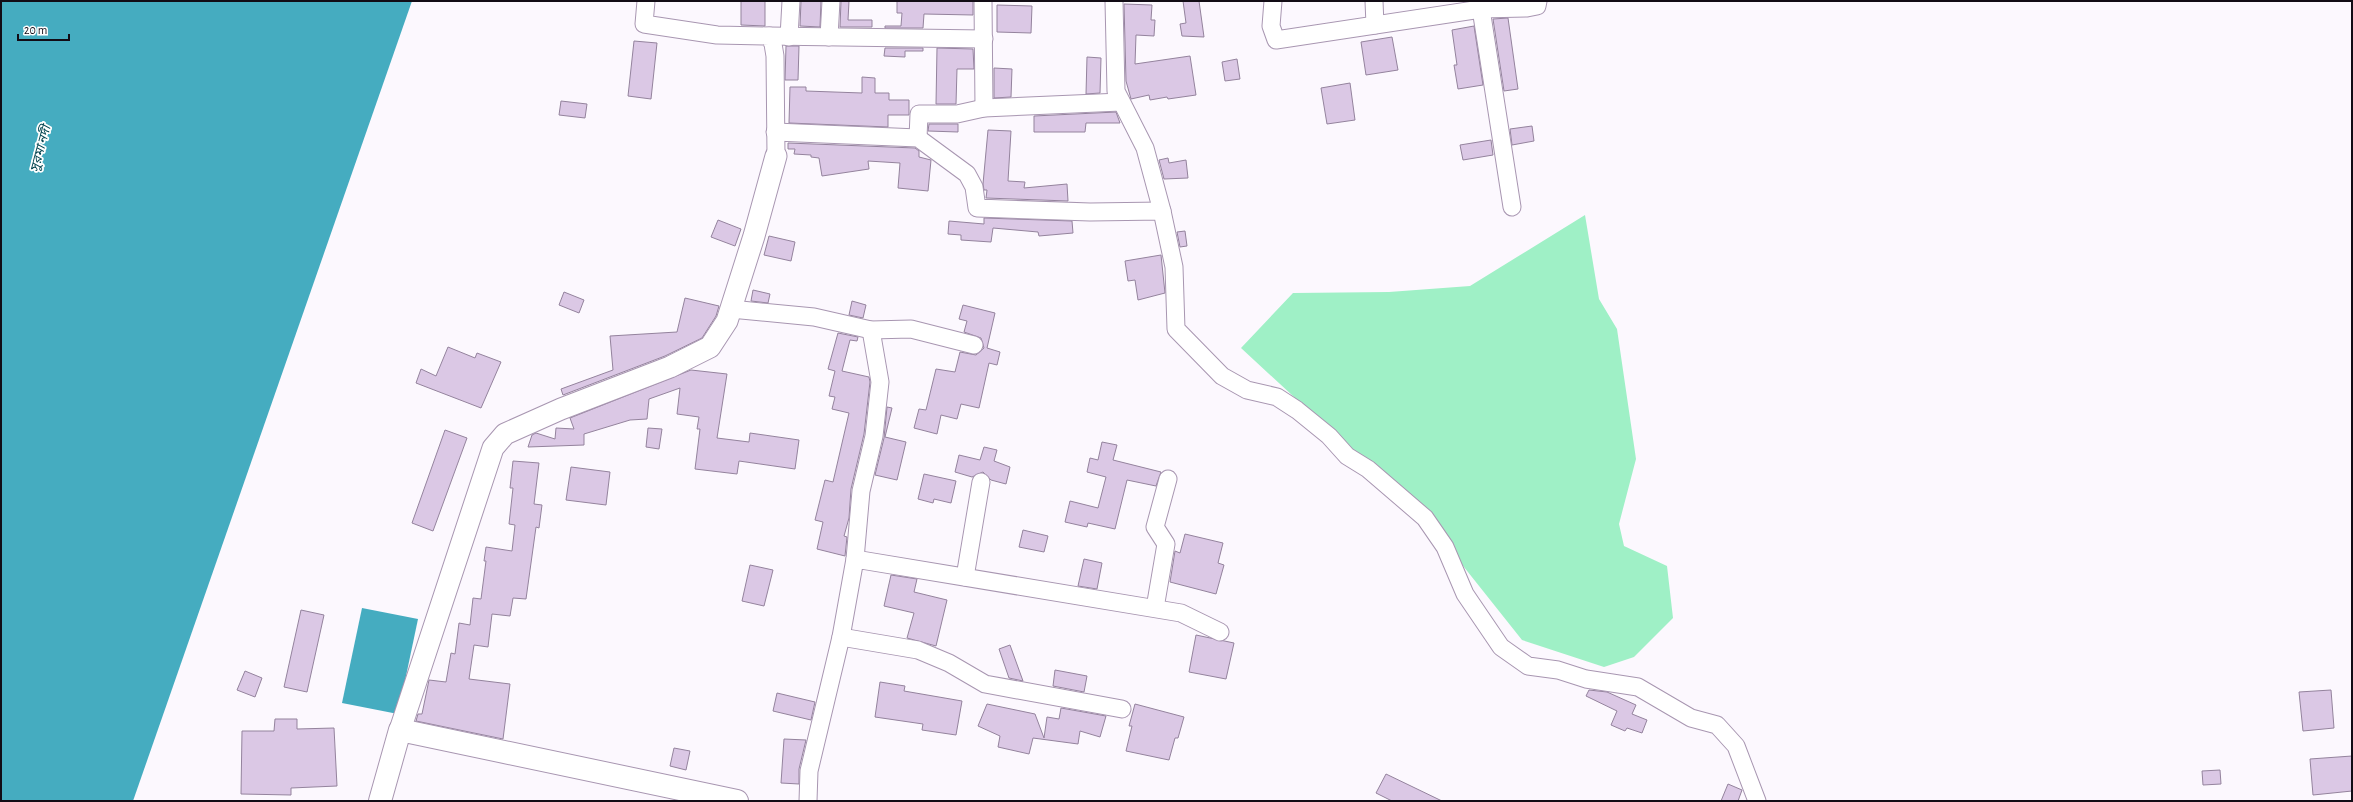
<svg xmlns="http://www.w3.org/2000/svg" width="2353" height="802" font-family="'Alegreya Sans','Noto Sans Bengali',sans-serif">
<rect width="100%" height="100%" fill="#fcf8fe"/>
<path fill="#9ff0c6" d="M 1585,215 L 1599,299 L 1617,329 L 1636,459 L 1619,524 L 1624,546 L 1667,566 L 1673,618 L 1634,657 L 1604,667 L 1522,640 L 1425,518 L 1241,348 L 1293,293 L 1389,292 L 1470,286 Z"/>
<g fill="#45acc0">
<path d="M 1,1 L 412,1 L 133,801 L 1,801 Z"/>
<path d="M 362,608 L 418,619 L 398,714 L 342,703 Z"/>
</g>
<g fill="#dbc8e5" stroke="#94839d">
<path d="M 741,1 L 765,1 L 765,26 L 741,25 Z"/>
<path d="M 801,1 L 821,1 L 820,27 L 800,26 Z"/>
<path d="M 841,1 L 849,1 L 848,20 L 872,20 L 872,27 L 840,27 Z"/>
<path d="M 897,1 L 973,1 L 973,15 L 924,14 L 923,28 L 885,28 L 885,26 L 901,26 L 902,13 L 897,13 Z"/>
<path d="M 1183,1 L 1199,1 L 1204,37 L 1182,36 L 1180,24 L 1186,23 Z"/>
<path d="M 1124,4 L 1152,5 L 1151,20 L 1155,20 L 1154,36 L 1136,35 L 1135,64 L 1190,56 L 1196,95 L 1168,99 L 1167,97 L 1150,100 L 1149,95 L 1131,99 L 1126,81 Z"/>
<path d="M 997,5 L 1032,6 L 1031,33 L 997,32 Z"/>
<path d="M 1508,18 L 1518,89 L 1504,91 L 1493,19 Z"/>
<path d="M 1474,26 L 1483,85 L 1458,89 L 1454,65 L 1457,65 L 1452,30 Z"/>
<path d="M 1392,37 L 1398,70 L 1366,75 L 1361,42 Z"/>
<path d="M 634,41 L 657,43 L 651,99 L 628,96 Z"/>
<path d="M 786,46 L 799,46 L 798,80 L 785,80 Z"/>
<path d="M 885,48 L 923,48 L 923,51 L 905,51 L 905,57 L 884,56 Z"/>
<path d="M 937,48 L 973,49 L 974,69 L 957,69 L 956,104 L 936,104 Z"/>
<path d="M 1087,57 L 1101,58 L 1100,93 L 1086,94 Z"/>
<path d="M 1237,59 L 1240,79 L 1225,81 L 1222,62 Z"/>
<path d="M 994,68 L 1012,69 L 1011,97 L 994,98 Z"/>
<path d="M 862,77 L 875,78 L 875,93 L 889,93 L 889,100 L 909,100 L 909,115 L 888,115 L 888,127 L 789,123 L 790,87 L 806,87 L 806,91 L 862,93 Z"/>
<path d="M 1350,83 L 1355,120 L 1327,124 L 1321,88 Z"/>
<path d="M 561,101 L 587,104 L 585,118 L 559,115 Z"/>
<path d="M 1116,112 L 1120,123 L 1086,123 L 1085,132 L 1034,132 L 1034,116 Z"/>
<path d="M 929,124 L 958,124 L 958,132 L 928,131 Z"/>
<path d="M 1532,126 L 1534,141 L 1512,145 L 1510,129 Z"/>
<path d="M 988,130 L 1011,131 L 1008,181 L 1025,182 L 1024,188 L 1067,184 L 1068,201 L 986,198 L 987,190 L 984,190 L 983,184 Z"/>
<path d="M 1491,140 L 1493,155 L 1463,160 L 1460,145 Z"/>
<path d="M 788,143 L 915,148 L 919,151 L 919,157 L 931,160 L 928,191 L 898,188 L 900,163 L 868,161 L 869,169 L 822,176 L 819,158 L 811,157 L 811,155 L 794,154 L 795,149 L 788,149 Z"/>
<path d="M 1168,158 L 1169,163 L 1186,160 L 1188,178 L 1164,179 L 1159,160 Z"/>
<path d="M 984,218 L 1072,221 L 1073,233 L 1039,236 L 1038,232 L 993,228 L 991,242 L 961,240 L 961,235 L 948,234 L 949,221 L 984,224 Z"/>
<path d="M 718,220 L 741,229 L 735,246 L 711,237 Z"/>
<path d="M 1185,231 L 1187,246 L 1180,247 L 1177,232 Z"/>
<path d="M 769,236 L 795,242 L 791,261 L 764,255 Z"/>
<path d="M 1161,255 L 1165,293 L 1138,300 L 1135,280 L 1128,281 L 1125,261 Z"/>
<path d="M 753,290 L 770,294 L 768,303 L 751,301 Z"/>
<path d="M 564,292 L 584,300 L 579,313 L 559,305 Z"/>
<path d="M 685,298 L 719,306 L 716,316 L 702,338 L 665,356 L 563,395 L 561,389 L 613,370 L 610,336 L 677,332 Z"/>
<path d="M 852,301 L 866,305 L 863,318 L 849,315 Z"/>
<path d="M 963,305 L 995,313 L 987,348 L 1000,352 L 997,365 L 989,363 L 979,408 L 961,404 L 957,419 L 941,415 L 937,434 L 914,428 L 919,409 L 926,410 L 936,369 L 955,372 L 960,352 L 976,355 L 984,348 L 981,338 L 964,332 L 967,321 L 959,319 Z"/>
<path d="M 838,333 L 858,337 L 857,341 L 850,340 L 842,371 L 869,377 L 870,382 L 864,434 L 851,489 L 849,518 L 844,536 L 847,537 L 845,556 L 817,549 L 823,522 L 815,520 L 825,480 L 833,482 L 849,413 L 832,409 L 835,397 L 829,396 L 835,371 L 828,369 Z"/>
<path d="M 448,347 L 475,358 L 477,353 L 501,362 L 481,408 L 416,383 L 421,369 L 436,376 Z"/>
<path d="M 691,370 L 727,374 L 717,438 L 749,442 L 750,433 L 799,440 L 795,469 L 739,461 L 737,474 L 695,469 L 700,429 L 697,429 L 699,417 L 677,414 L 680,388 L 649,399 L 647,419 L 630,420 L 584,434 L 584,445 L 528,447 L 532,435 L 536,433 L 555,439 L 556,428 L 574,429 L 570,418 Z"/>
<path d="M 887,407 L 892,408 L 885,437 L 906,442 L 897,480 L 875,475 L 884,438 Z"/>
<path d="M 648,428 L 662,429 L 659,449 L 646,447 Z"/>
<path d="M 445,430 L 467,438 L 433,531 L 412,523 Z"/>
<path d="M 1102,442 L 1117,445 L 1113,460 L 1161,472 L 1156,486 L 1127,480 L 1115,529 L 1088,523 L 1087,527 L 1065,522 L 1070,501 L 1098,508 L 1106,477 L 1087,472 L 1090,458 L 1098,460 Z"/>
<path d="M 984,447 L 997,450 L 994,461 L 1010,467 L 1006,484 L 991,480 L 983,472 L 972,477 L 955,472 L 959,455 L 980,460 Z"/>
<path d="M 513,461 L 539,463 L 534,504 L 542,505 L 539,528 L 536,527 L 526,599 L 513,598 L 510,616 L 492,614 L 488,647 L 474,645 L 469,679 L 510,684 L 503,739 L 416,721 L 418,714 L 422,714 L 429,680 L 446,682 L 451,653 L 455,654 L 459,623 L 470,625 L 473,598 L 481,599 L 486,561 L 484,561 L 486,547 L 512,551 L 515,525 L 509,524 L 513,488 L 510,488 Z"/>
<path d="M 571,467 L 610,472 L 606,505 L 566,500 Z"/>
<path d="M 924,474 L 956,481 L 951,503 L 934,499 L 933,503 L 918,499 Z"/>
<path d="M 1023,530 L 1048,536 L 1044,552 L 1019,547 Z"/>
<path d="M 1185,534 L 1223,543 L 1218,563 L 1224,565 L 1216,594 L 1170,582 L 1175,551 L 1180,553 Z"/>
<path d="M 1084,559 L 1102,563 L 1097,589 L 1078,586 Z"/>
<path d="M 750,565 L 773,570 L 764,606 L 742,601 Z"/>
<path d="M 891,575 L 917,579 L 914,592 L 947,600 L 936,646 L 907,638 L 914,613 L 884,606 Z"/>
<path d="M 301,610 L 324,615 L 307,692 L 284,687 Z"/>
<path d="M 1196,635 L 1234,643 L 1226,679 L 1189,672 Z"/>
<path d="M 1010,645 L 1023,681 L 1009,678 L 999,649 Z"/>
<path d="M 1055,670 L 1087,676 L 1084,692 L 1053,686 Z"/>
<path d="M 245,671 L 262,678 L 255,697 L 237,690 Z"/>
<path d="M 880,682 L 905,686 L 904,691 L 962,701 L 956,735 L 922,730 L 923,724 L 875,717 Z"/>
<path d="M 1589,690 L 1607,692 L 1636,705 L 1632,714 L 1647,720 L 1642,733 L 1627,728 L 1625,731 L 1611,725 L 1617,711 L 1586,696 Z"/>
<path d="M 2331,690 L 2334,728 L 2303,731 L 2299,692 Z"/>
<path d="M 777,693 L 815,702 L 811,720 L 773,711 Z"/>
<path d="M 987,704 L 1035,714 L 1044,738 L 1047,717 L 1059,719 L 1061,708 L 1106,716 L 1100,737 L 1080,731 L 1078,744 L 1033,738 L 1029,754 L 998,747 L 1000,736 L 978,726 Z"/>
<path d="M 1135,704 L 1184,717 L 1178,738 L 1175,738 L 1169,760 L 1126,751 L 1132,726 L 1129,726 Z"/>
<path d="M 275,719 L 297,719 L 297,729 L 334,728 L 337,786 L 291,788 L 291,795 L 241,794 L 242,731 L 274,731 Z"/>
<path d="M 784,739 L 806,740 L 799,769 L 799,784 L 781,783 Z"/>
<path d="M 674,748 L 690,751 L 686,770 L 670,766 Z"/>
<path d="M 2352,756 L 2352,791 L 2313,795 L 2310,759 Z"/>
<path d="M 2220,770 L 2221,784 L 2203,785 L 2202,771 Z"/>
<path d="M 1386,774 L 1442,801 L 1392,801 L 1376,793 Z"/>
<path d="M 1728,784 L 1742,790 L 1738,801 L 1721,801 Z"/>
</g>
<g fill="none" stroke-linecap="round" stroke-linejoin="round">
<g stroke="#a896b1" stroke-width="19">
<g id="minor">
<path d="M 646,1 L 644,24 L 717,35 L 769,36 L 773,44 L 775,56 L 776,156"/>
<path d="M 983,1 L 984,108"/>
<path d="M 1114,1 L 1116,91 L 1145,148 L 1162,211"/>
<path d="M 1273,1 L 1271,26 L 1276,40 L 1481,9 L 1527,8 L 1537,6 L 1538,1"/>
<path d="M 1374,1 L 1375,25"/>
<path d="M 1481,9 L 1512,207"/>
<path d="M 769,36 L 984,39"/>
<path d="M 789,37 L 791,1"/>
<path d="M 829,37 L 831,1"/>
<path d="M 775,132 L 918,138 L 967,174 L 974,187 L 977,208 L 1090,212 L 1162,211 L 1174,267 L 1176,329 L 1222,376 L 1247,390 L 1277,397 L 1297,410 L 1329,436 L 1347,456 L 1368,469 L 1425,518 L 1445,547 L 1465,594 L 1501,647 L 1528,666 L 1558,670 L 1586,679 L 1638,687 L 1691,718 L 1717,725 L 1736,746 L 1757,801"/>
<path d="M 918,138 L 919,114 L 957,114 L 984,108 L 1121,102"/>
<path d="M 731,309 L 814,317 L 871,330 L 911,329 L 974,345"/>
<path d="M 855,559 L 861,491 L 874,436 L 880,382 L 871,330"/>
<path d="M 965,577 L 981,482"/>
<path d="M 1155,608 L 1166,544 L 1155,527 L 1168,479"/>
<path d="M 841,637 L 918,650 L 949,663 L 985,684 L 1122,709"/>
<path d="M 808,801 L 809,771 L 841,637 L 855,559 L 1181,613 L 1220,632"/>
</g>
</g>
<g stroke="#a896b1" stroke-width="23">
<path id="tertiary" d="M 400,730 L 493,448 L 505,434 L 561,409 L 670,367 L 710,347 L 727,321 L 754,236 L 776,156"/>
</g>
<g stroke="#a896b1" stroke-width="24">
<path id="secondary" d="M 380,801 L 400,730 L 737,801"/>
</g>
<use href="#minor" stroke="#fff" stroke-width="17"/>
<use href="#tertiary" stroke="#fff" stroke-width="21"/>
<use href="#secondary" stroke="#fff" stroke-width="22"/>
</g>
<g text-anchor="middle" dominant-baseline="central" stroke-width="3.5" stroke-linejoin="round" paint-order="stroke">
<g font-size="13" font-style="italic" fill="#044550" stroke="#fff">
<text transform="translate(41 149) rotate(-75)">সুরমা নদী</text>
</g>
</g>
<rect width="2353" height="802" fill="none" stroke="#120c15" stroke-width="4"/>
<path d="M18 34v6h51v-6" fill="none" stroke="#120c15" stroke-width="2"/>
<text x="24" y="34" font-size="12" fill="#120c15" stroke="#ffffff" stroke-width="3" paint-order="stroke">20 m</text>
</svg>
